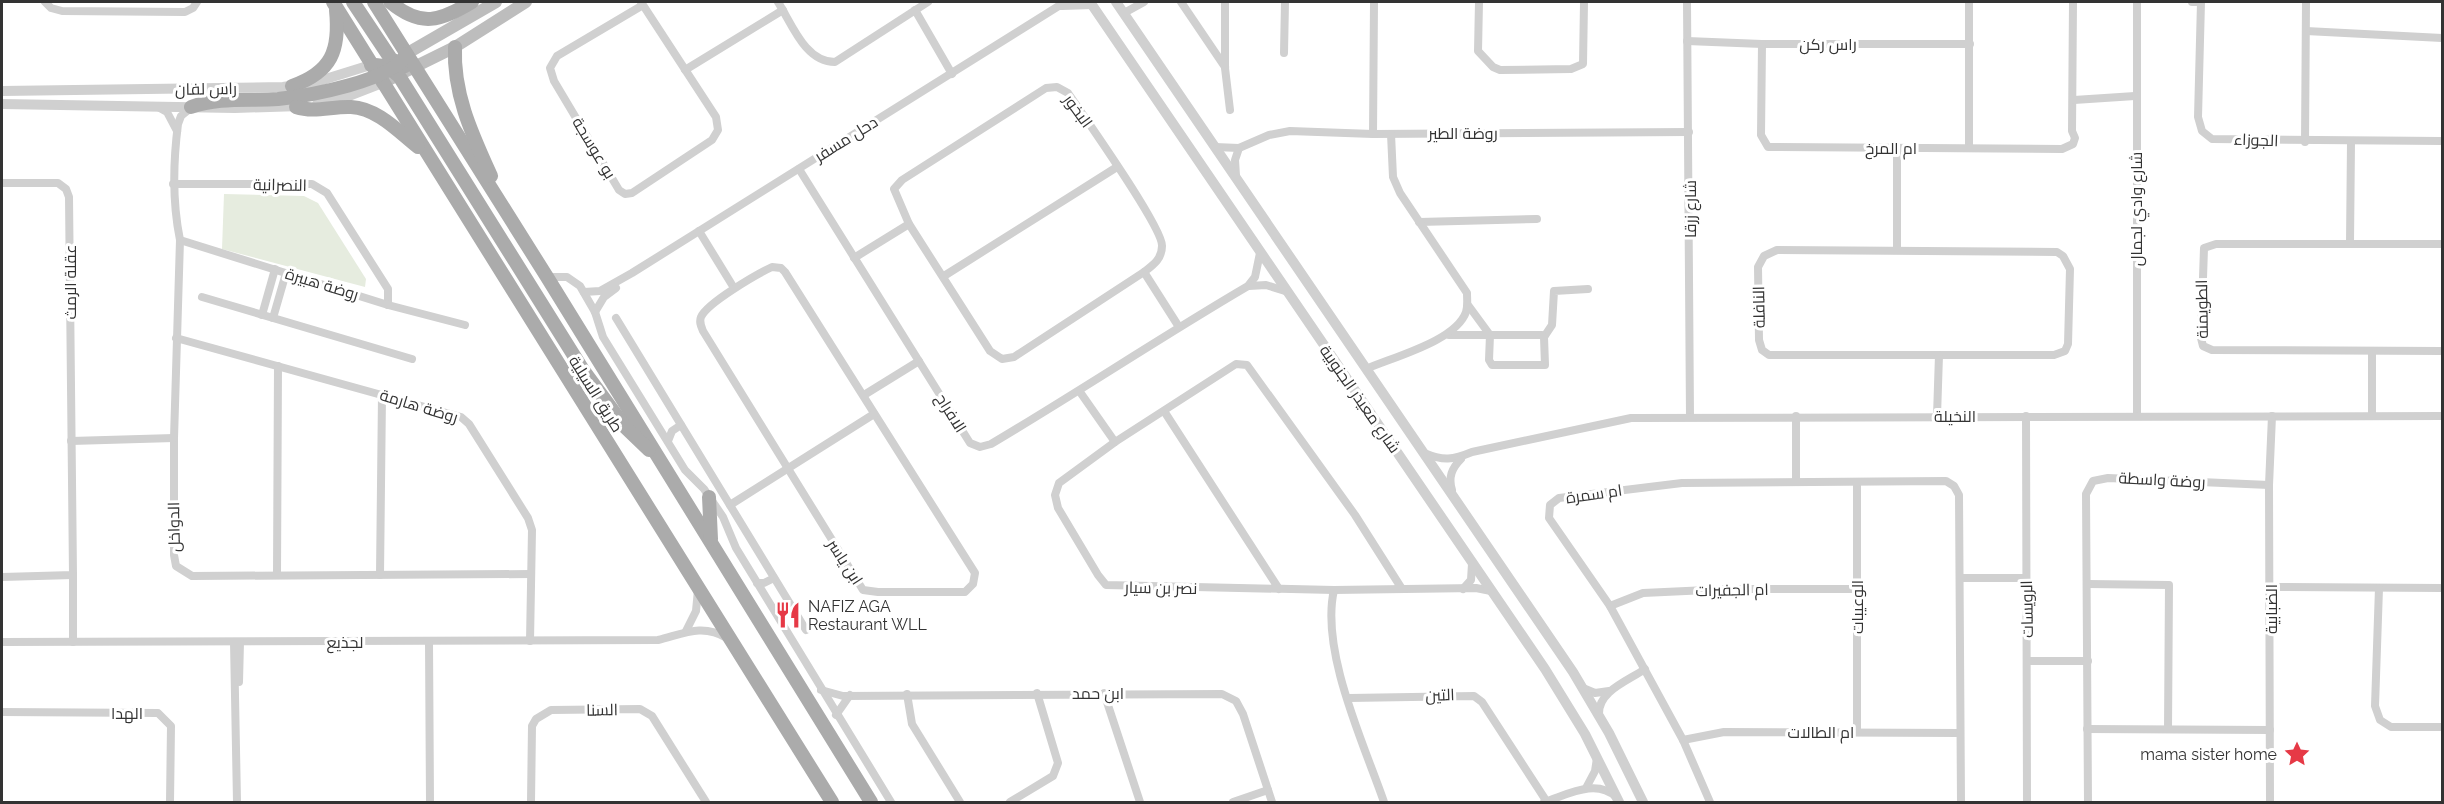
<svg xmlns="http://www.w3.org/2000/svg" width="2444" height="804" font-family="Raleway,Cairo,sans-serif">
<rect width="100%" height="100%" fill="#fff"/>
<path fill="#e6ecdf" d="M 224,194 L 304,196 L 318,203 L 366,279 L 365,287 L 222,249 Z"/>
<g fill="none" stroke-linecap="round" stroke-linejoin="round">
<g stroke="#d0d0d0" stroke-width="8">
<path d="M 45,2 L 51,8 L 62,11 L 185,12 L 193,8 L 197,2"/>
<path d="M 641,2 L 716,117 L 718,130 L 712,140 L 632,193 L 625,194 L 619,190 L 554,81 L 550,68 L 557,56 L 643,5"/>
<path d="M 778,2 C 792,24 805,62 835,62 L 928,2"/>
<path d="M 1181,2 L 1225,67"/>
<path d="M 1225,2 L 1225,68 L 1230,110"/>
<path d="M 1479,2 L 1478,51 L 1493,67 L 1500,70 L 1571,69 L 1583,64 L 1584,2"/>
<path d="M 1687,2 L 1690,417"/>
<path d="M 1969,2 L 1969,148"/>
<path d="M 2137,2 L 2137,416"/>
<path d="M 2192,2 L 2201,2"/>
<path d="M 2201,2 L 2198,117 L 2202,131 L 2212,139 L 2442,141"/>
<path d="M 1062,6 L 1092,5"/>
<path d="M 915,10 L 952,74"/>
<path d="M 1124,13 L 1144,2"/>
<path d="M 2306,31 L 2442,38"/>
<path d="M 1687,41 L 1762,44 L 1970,44"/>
<path d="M 1762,44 L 1761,135 L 1768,147 L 2062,149 L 2073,144 L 2075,138 L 2072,131 L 2073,2"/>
<path d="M 1284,53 L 1285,2"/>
<path d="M 685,70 L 783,10"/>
<path d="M 1057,87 L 1068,93 C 1083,115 1163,228 1162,246 C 1162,259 1153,265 1144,272 L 1014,357 L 1002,359 L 990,351 L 909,224 L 894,189 L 902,180 L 1046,88 Z"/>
<path d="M 2074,100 L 2135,96"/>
<path d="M 158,107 L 167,112 L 177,131"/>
<path d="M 191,108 L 181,116 L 178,124 C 173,163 172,201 180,240 L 174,438 L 174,555 L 176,566 L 192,576 L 531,574"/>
<path d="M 1373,134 L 1374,2"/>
<path d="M 2305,142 L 2306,2"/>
<path d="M 1215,147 L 1239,148 L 1269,135 L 1290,131 L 1373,134 L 1689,132"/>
<path d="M 799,169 L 970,443 L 980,447 L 991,444 C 1077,393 1161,337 1248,286 L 1255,277 L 1260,253"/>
<path d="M 1236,176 L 1235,160 L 1239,148"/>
<path d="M 2,183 L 58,183 L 66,189 L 69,197 L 73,575 L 2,577"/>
<path d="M 173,184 L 312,184 L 327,193 L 388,289 L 388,305"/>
<path d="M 1419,222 L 1537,219"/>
<path d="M 699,231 L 734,288"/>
<path d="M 180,240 L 388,305 L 465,325"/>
<path d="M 2350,243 L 2351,142"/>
<path d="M 2442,244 L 2216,244 L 2204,248 L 2201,338 L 2203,346 L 2212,350 L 2442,351"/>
<path d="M 1777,250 L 2057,252 L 2063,256 L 2070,269 L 2068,344 L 2065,351 L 2054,355 L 1769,355 L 1762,350 L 1759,340 L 1758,267 L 1764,256 Z"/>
<path d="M 1897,250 L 1897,148"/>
<path d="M 854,258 L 909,224"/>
<path d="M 772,267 L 781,268 L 785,272 L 975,573 L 973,584 L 965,592 L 878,592 L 863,590 L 703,331 C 701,326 699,322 701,317 C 707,303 757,274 772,267 Z"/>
<path d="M 1144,272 L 1179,327"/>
<path d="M 944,276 L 1117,167"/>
<path d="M 547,277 L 567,277 L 580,286 L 595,312 L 603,337 L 685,470 L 704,489 L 723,517 L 736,548 L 891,802"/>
<path d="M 1249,286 L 1266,285 L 1285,291"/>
<path d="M 584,292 L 600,291 L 632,273 L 1065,2"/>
<path d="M 202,297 L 412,359"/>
<path d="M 1468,305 L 1490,335 L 1489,360 L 1492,365 L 1545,365 L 1544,337 L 1552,325 L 1554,291 L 1588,289"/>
<path d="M 595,312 L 604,297 L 616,288"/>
<path d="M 262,315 L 275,269"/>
<path d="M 273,318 L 286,273"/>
<path d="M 616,318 L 806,630"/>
<path d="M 1449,335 L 1542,335 L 1544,337"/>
<path d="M 176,338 L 461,417 L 469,424 L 528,518 L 532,530 L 530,641"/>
<path d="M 2372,352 L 2372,416"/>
<path d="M 1366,369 C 1393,357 1456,341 1466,312 C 1468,306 1467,299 1467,293 L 1400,193 L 1393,177 L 1391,134"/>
<path d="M 1080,392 L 1115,442"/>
<path d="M 864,395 L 919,361"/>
<path d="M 1164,411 L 1279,589"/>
<path d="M 1796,416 L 1796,482"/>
<path d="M 1937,416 L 1939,355"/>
<path d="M 2026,416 L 2027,802"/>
<path d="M 71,441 L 174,438"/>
<path d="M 668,441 L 672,431 L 681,425"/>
<path d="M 1424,453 C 1443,461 1453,460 1472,452 L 1631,418 L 2442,416"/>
<path d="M 1452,490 C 1448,477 1452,468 1461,459"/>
<path d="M 730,505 L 874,414"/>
<path d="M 73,575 L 73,642"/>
<path d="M 277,575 L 278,366"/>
<path d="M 380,575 L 382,395"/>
<path d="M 1961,578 L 2026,578"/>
<path d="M 757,583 L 764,583 L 774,578"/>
<path d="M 2088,584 L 2169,585 L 2168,729"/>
<path d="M 2271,587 L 2442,588"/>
<path d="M 2379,588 L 2375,706 L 2380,720 L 2391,727 L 2442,727"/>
<path d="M 1402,589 L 1355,515 L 1247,365 L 1236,364 L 1115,442 L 1059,483 L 1055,495 L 1058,508 L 1098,575 L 1106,585 L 1334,590 L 1476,588 L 1491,591"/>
<path d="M 1463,589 L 1471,580 L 1472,564"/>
<path d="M 1334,590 C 1320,651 1364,744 1384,802"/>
<path d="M 1610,606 L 1643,593 L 1729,589 L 1857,589"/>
<path d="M 686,631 L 696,611 L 698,590"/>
<path d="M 2,642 L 658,640 C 683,634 702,623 727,638"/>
<path d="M 234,642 L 237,802"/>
<path d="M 429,642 L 430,802"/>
<path d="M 2027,661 L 2088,661"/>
<path d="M 239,682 L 240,642"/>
<path d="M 1583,688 L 1595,693 L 1609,691"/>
<path d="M 821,690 L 843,696 L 1222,694 L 1236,701 L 1243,714 L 1272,802"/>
<path d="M 1104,693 L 1140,802"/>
<path d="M 907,694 L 912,724 L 960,802"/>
<path d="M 1349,698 L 1474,696 L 1482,702 L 1547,802"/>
<path d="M 2,712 L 158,713 L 171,726 L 170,802"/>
<path d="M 1599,714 C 1598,691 1628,681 1645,669"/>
<path d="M 836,715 L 850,695"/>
<path d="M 2087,729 L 2270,730"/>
<path d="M 1857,732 L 1857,482"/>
<path d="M 1683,740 L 1724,732 L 1960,733"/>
<path d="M 1586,788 L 1595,771 L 1597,758"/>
<path d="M 531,802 L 532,726 L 536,719 L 551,710 L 640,709 L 652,716 L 706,802"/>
<path d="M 1010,802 L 1053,776 L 1058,763 L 1037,693"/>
<path d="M 1233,802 L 1268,790"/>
<path d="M 1544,802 C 1567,795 1596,778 1616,797"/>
<path d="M 1710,802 L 1683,740 L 1610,606 L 1549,518 L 1550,505 L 1559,498 L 1682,483 L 1946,481 L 1954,486 L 1959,495 L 1961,802"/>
<path d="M 2088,802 L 2086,494 L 2093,481 L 2108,478 L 2269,485"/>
<path d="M 2270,802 L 2269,485 L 2272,416"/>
</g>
<g stroke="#d0d0d0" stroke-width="10">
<path d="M 1090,2 L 1545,669 L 1585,734 L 1619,802"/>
<path d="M 1116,2 L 1573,672 L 1609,733 L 1643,802"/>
<path d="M 2,91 L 283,87 L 316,82 L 377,63"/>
<path d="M 2,104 L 235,108 L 301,106"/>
<path d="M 317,104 L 346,97 L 382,83"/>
</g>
<g stroke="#bdbdbd" stroke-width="12">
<path d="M 406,54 L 496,2"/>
<path d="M 382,83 L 455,47 L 526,2"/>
</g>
<g stroke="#ababab" stroke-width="14">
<path d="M 333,2 L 832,802"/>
<path d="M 353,2 L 391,59 L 405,66"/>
<path d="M 374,2 L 547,277 L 871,802"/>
<path d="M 390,2 C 421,28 440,21 472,2"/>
<path d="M 455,47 C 453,94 472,134 491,176"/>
<path d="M 371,65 L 387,66 L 399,76 L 583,370 L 625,427 L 649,450"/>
<path d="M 292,86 C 332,72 340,50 336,10"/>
<path d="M 191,107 C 219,97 249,101 278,99 C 307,96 394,81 406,54"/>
<path d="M 296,107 C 314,113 333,106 351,107 C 377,108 399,132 418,147"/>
<path d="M 709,497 L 711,539"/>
</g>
</g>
<defs>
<g id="restaurant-bare" transform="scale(2.07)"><path d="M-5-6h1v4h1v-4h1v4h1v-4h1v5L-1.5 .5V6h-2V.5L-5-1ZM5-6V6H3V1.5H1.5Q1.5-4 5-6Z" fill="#e63946" stroke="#fff" stroke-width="2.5" paint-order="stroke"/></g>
<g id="sight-bare" transform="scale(2.07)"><path d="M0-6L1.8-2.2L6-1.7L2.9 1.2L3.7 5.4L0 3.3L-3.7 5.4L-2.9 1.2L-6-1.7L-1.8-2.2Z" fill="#e63946" stroke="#fff" stroke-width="2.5" paint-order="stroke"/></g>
</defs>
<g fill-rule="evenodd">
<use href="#restaurant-bare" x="788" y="615"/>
<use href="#sight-bare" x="2297" y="754"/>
</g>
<g text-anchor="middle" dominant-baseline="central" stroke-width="6" stroke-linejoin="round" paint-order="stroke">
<g font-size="16" fill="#333" stroke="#fff">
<text x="1828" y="44">راس ركن</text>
<text transform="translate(206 89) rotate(-1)">راس لفان</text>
<text transform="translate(1078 111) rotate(54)">البخور</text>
<text x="1463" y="133">روضة الطير</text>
<text transform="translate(846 139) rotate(-32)">دحل مسفر</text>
<text transform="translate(2256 140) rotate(2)">الجوزاء</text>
<text transform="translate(594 148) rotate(59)">بو عوسجة</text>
<text x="1891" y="148">ام المرخ</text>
<text transform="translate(280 185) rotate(1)">النصرانية</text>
<text transform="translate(1690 209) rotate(-90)">شارع زرقا</text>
<text transform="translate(2136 209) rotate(-90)">شارع وادي لجمال</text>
<text transform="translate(70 282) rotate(-90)">عقلة الرمث</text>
<text transform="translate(322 284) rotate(17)">روضة هبيرة</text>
<text transform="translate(1759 307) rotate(-91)">النافلة</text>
<text transform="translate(2202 309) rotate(-91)">الطويمنة</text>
<text transform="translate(596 394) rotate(58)">طريق السيلية</text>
<text transform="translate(1360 399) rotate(55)">شارع معيذر الجنوبية</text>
<text transform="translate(419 406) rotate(17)">روضة هارمة</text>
<text transform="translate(951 413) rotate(58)">الافراح</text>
<text x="1955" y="416">النخيلة</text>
<text transform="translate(2162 480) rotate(3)">روضة واسطة</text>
<text transform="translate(1594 494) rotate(-8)">ام سمرة</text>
<text transform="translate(174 527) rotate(-91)">الدواخل</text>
<text transform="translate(845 562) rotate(57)">ابن ياسر</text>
<text transform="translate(1161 588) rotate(1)">نصر بن سيار</text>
<text transform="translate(1732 590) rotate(-1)">ام الجفيرات</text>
<text transform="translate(1857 607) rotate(-90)">الوعيبات</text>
<text transform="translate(2027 609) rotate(-91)">الرويسات</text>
<text transform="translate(2271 609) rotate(-90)">الضبابية</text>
<text x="345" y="642">لجذيع</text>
<text x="1098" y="693">ابن حمد</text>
<text transform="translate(1440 695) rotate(-2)">التين</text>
<text transform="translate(602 710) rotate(-1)">السنا</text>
<text x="127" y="713">الهدا</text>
<text x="1821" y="732">ام الطالات</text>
</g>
<g font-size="16" fill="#333" stroke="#fff" text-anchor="start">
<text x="808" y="606">NAFIZ AGA<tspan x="808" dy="18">Restaurant WLL</tspan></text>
<text x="2277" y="754" text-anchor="end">mama sister home</text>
</g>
</g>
<rect width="2444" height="804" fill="none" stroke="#333333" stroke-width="6"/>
</svg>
